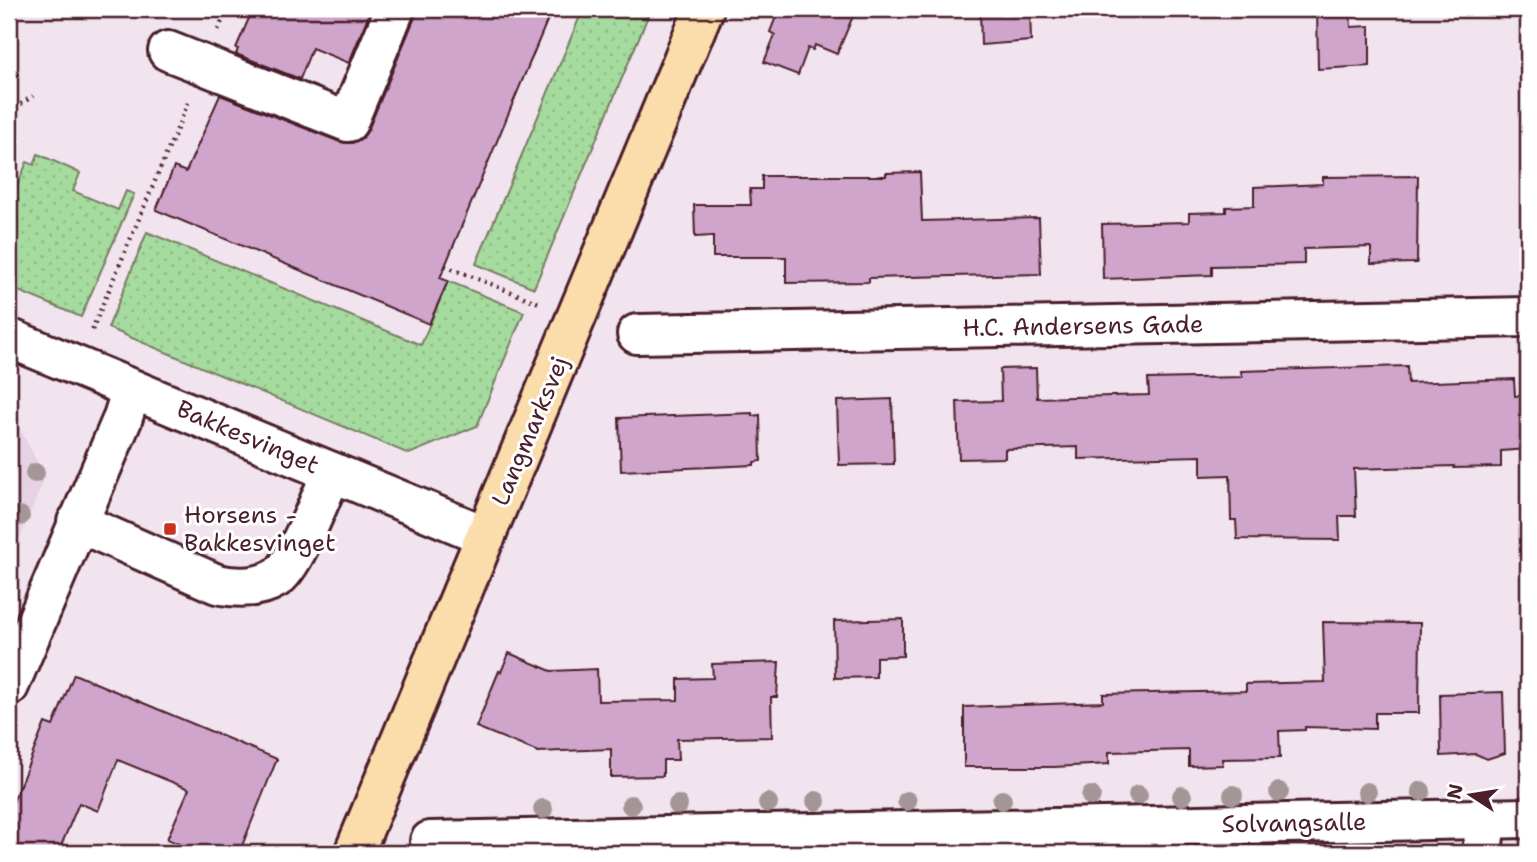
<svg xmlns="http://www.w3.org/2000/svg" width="1537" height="862" font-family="'Shantell Sans',sans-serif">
<defs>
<pattern id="grass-dots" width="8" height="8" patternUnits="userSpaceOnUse" patternTransform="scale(1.75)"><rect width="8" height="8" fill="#a5db9e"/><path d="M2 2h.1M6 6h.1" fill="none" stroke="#90bc88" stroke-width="1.8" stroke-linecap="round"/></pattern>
</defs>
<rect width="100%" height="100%" fill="#f1e4ef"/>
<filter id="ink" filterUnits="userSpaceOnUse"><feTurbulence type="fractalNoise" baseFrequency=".0143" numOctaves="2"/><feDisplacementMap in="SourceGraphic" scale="14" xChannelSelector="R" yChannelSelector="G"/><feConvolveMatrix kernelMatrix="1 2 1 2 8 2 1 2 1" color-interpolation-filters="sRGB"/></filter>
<g filter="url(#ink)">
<path fill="#e7d1e4" d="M 9,407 L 45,477 L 9,565 Z"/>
<g fill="url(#grass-dots)" stroke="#787d64" stroke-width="2">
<path d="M 583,9 L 651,9 L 534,288 L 476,264 Z"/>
<path d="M 38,154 L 80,173 L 73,191 L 118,210 L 126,191 L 134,194 L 81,317 L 9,287 L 9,205 L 27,162 L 34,165 Z"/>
<path d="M 147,232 L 421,345 L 448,281 L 524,312 L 477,426 L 409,454 L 108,328 Z"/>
</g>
<g fill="#cfa5cb" stroke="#4a1f2b" stroke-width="2">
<path d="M 253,9 L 371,9 L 349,63 L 312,48 L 300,79 L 236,54 L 238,49 L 236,48 Z"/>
<path d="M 416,9 L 552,9 L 440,278 L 448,281 L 429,324 L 156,210 L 174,167 L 186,172 L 220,95 L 340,142 L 352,143 L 362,139 L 368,130 L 415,17 Z"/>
<path d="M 779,9 L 856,9 L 837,54 L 815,45 L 813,50 L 808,48 L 798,75 L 764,62 L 775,35 L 770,32 Z"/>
<path d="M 980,9 L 1030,9 L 1031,41 L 981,45 Z"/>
<path d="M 1317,9 L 1350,9 L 1351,27 L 1370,26 L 1370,66 L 1318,69 Z"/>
<path d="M 920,172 L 922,221 L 1039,218 L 1041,274 L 869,278 L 869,282 L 786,283 L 786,257 L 713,257 L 713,236 L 695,237 L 694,205 L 751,205 L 750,189 L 762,189 L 762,176 L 886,176 L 886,173 Z"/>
<path d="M 1418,176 L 1417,263 L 1371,264 L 1371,247 L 1304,249 L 1304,264 L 1212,266 L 1212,275 L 1103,279 L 1102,224 L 1189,222 L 1189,213 L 1226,212 L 1226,207 L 1254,206 L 1254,187 L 1323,184 L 1323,177 Z"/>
<path d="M 1407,366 L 1408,383 L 1514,379 L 1515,396 L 1528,395 L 1528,449 L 1501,451 L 1501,467 L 1454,468 L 1454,466 L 1354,469 L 1356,516 L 1339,516 L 1340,540 L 1237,539 L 1236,520 L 1231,520 L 1230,475 L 1201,476 L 1201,456 L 1078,459 L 1078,447 L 1005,449 L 1005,458 L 959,459 L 957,402 L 1001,401 L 1000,369 L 1036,368 L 1037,398 L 1149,395 L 1148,379 L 1242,377 L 1241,371 Z"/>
<path d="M 892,399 L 894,464 L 839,465 L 837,401 Z"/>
<path d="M 752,413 L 752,416 L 760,415 L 761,461 L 754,462 L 754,465 L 621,471 L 619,418 Z"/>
<path d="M 903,619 L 903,656 L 876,657 L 876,677 L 835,678 L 834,621 Z"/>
<path d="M 1323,622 L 1420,623 L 1419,713 L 1375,713 L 1375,729 L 1305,727 L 1305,730 L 1279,731 L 1280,758 L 1222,759 L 1223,765 L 1189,766 L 1189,750 L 1109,752 L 1109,764 L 1054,767 L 964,767 L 964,707 L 1103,702 L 1103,694 L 1246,691 L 1246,684 L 1325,682 Z"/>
<path d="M 509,653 L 551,671 L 597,669 L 598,701 L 678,700 L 678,679 L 713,678 L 712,664 L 779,662 L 777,697 L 771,697 L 772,737 L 677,739 L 678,760 L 663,760 L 663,776 L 611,777 L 611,749 L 538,752 L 476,727 L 499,671 L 501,672 Z"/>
<path d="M 74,674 L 277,759 L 239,853 L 200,853 L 167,839 L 189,789 L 118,760 L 98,811 L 79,803 L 58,853 L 9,853 L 9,812 L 45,723 L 53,726 Z"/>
<path d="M 1503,692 L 1505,753 L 1487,759 L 1476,754 L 1441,756 L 1440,694 Z"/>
</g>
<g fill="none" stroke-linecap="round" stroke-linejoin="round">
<g stroke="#4a1f2b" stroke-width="44">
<g id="minor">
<path d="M 168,51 L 348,122 L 395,9"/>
<path d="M 637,334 L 1528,317"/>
<path d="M 9,338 L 486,536"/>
<path d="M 77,522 L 217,584 C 236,588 258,589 276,578 C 294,568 322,494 332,472"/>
<path d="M 9,686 L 122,420 L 132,389"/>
<path d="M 430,841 L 1528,818"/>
<path d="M 1482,853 L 1486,819"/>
</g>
</g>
<g stroke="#4a1f2b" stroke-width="44">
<path id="major" d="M 354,853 L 704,9"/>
</g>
<g stroke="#4a1f2b" stroke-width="4.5" stroke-dasharray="2 5" stroke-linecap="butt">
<path d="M 218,30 L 227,9"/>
<path d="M 9,112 L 33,96"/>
<path d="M 445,266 L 539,303"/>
<path d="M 92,330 L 188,103"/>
</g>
<use href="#minor" stroke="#fff" stroke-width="38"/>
<use href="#major" stroke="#faddab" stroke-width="38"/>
</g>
<g fill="#a49696">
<circle cx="35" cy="473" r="10"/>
<circle cx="20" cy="516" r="10"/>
<circle cx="1421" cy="791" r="10"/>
<circle cx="1279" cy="792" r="10"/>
<circle cx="1367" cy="792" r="10"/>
<circle cx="1138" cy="795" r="10"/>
<circle cx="1233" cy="795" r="10"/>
<circle cx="1091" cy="796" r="10"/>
<circle cx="1182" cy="796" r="10"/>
<circle cx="1002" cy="800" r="10"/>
<circle cx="816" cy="801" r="10"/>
<circle cx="907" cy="801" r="10"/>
<circle cx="768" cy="803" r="10"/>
<circle cx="631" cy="805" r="10"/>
<circle cx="678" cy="805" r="10"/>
<circle cx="543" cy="809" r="10"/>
</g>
</g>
<rect fill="#c8321e" stroke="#fff" stroke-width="2.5" x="163" y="522" width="14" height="14" rx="3.5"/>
<g text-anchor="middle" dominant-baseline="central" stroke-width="6" stroke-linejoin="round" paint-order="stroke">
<g font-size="24" fill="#4a1f2b" stroke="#fff">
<text transform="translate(1083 326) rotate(-1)">H.C. Andersens Gade</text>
<text transform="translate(530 431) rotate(-67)">Langmarksvej</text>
<text transform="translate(248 437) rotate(23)">Bakkesvinget</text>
<text transform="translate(1294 823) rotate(-1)">Solvangsalle</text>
</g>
<g font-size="24" fill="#4a1f2b" stroke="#fff" text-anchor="start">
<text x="184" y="515">Horsens -<tspan x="184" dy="28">Bakkesvinget</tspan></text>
</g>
</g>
<rect width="1537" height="862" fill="none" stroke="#fff" stroke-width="35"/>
<rect x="18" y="18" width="1502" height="827" fill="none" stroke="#4a1f2b" stroke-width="2.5" filter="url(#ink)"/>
<g transform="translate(1471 795) rotate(282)" stroke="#ffffff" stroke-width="5" paint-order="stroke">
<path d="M0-5L12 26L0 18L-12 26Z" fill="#4a1f2b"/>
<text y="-10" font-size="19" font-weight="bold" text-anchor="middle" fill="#4a1f2b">N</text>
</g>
</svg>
